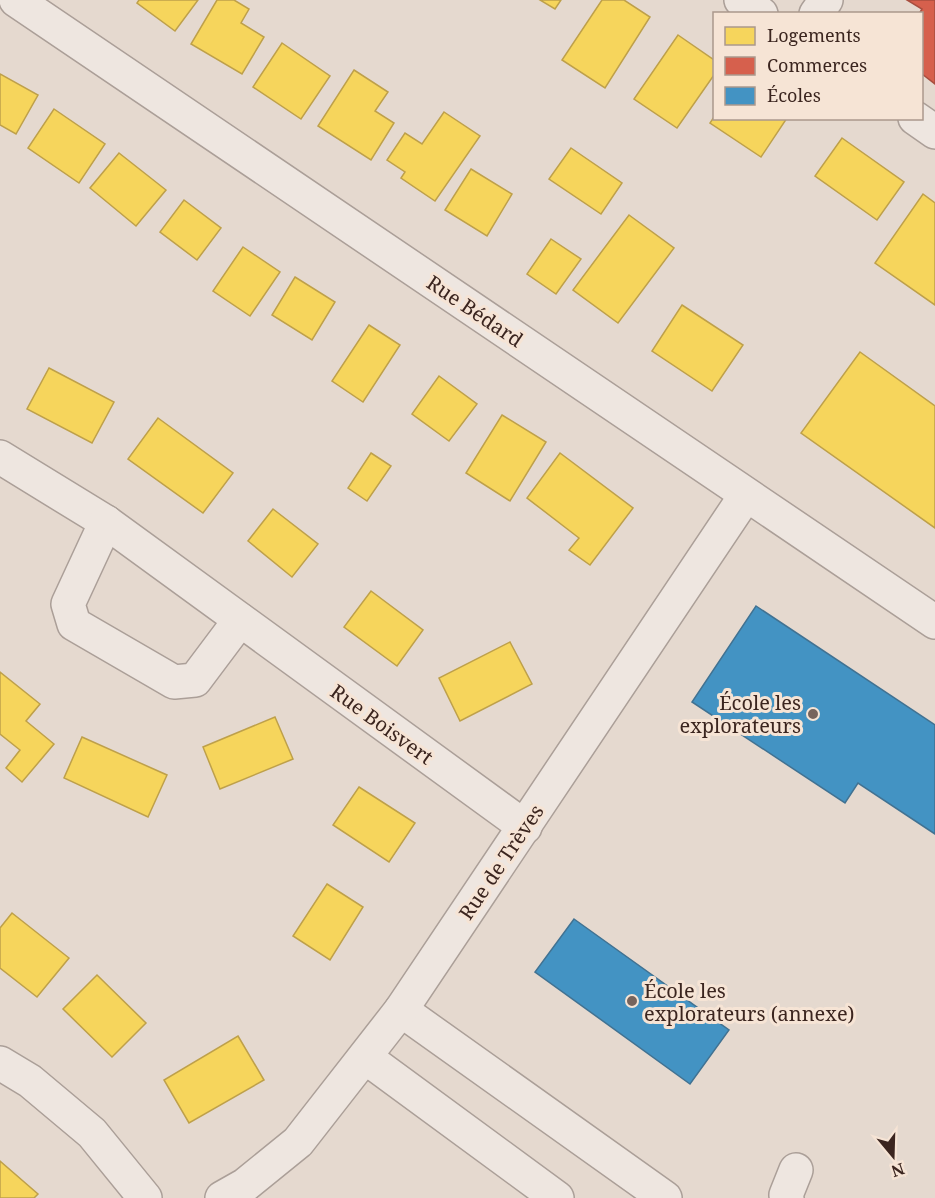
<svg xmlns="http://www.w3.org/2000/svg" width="935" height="1198" font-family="'Noto Serif',serif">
<rect width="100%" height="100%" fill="#e5d9cf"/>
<g fill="#f6d55c" stroke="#bea04a" stroke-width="1.5">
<path d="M 139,0 L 198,0 L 175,31 L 137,3 Z"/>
<path d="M 217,0 L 234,0 L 249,9 L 241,23 L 264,37 L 242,74 L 191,44 Z"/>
<path d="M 540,0 L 561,0 L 555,9 Z"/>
<path d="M 602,0 L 624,0 L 650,17 L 605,88 L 562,60 Z"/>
<path d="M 678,35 L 714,60 L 714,75 L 677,128 L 634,99 Z"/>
<path d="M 282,43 L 330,76 L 301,119 L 253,87 Z"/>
<path d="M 354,70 L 388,92 L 375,111 L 394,123 L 371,160 L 318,126 Z"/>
<path d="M 0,74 L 38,95 L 16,134 L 0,125 Z"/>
<path d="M 54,109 L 105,144 L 79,183 L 28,148 Z"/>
<path d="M 444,112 L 480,136 L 435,201 L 401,178 L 405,172 L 387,160 L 405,133 L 422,144 Z"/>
<path d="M 714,117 L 714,118 L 787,118 L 761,157 L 710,123 Z"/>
<path d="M 842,138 L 904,182 L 877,220 L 815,176 Z"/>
<path d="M 571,148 L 622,183 L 601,214 L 549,179 Z"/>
<path d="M 119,153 L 166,190 L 136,226 L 90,188 Z"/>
<path d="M 471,169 L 512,194 L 487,236 L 445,210 Z"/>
<path d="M 923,194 L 935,203 L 935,305 L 875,263 Z"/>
<path d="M 184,200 L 221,228 L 197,260 L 160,232 Z"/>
<path d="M 629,215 L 674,248 L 618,323 L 573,290 Z"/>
<path d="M 551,239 L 581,259 L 556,294 L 527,274 Z"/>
<path d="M 243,247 L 280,272 L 250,316 L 213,291 Z"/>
<path d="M 295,277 L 335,302 L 312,340 L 272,315 Z"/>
<path d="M 682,305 L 743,345 L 712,391 L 652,351 Z"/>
<path d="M 369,325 L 400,345 L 363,402 L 332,381 Z"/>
<path d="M 860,352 L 935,406 L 935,528 L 801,433 Z"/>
<path d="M 49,368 L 114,402 L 92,443 L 27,409 Z"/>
<path d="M 439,376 L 477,404 L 449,441 L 412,414 Z"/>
<path d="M 502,415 L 546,442 L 510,501 L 466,473 Z"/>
<path d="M 158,418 L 233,473 L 203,513 L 128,459 Z"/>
<path d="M 371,453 L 391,466 L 367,501 L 348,488 Z"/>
<path d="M 560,453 L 633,508 L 590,565 L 569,550 L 579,538 L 527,498 Z"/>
<path d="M 273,509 L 318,544 L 292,577 L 248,541 Z"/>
<path d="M 371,591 L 423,630 L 397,666 L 344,627 Z"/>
<path d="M 510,642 L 532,684 L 460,721 L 439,678 Z"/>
<path d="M 0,672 L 40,704 L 26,721 L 54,744 L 22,782 L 6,768 L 20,750 L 0,734 Z"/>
<path d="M 275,717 L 293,759 L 220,789 L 203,747 Z"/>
<path d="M 82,737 L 167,775 L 148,817 L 64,778 Z"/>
<path d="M 359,787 L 415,823 L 389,862 L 333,825 Z"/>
<path d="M 327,884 L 363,907 L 330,960 L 293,936 Z"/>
<path d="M 12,913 L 69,958 L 37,997 L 0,968 L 0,928 Z"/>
<path d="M 97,975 L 146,1023 L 112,1057 L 63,1009 Z"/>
<path d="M 238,1036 L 264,1080 L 189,1123 L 164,1080 Z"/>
<path d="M 0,1161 L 38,1194 L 34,1198 L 0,1198 Z"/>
</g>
<path fill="#d6604d" stroke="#a84e3f" stroke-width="1.5" d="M 907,0 L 935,0 L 935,84 L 922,74 L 922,14 L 919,14 L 922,9 Z"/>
<g fill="#4393c3" stroke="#417292" stroke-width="1.5">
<path d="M 756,606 L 935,725 L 935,834 L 858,783 L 845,803 L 692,702 Z"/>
<path d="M 574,919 L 729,1030 L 690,1084 L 535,972 Z"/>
</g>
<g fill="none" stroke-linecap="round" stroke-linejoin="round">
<g stroke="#ab9f98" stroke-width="36">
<g id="minor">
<path d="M 16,0 L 935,622"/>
<path d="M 741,0 L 761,14"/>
<path d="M 816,14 L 826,0"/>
<path d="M 915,118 L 935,132"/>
<path d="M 0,457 L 106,522 L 525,827"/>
<path d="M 106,522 L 68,604 L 74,624 L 174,682 L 195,680 L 240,620"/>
<path d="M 401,1010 L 665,1198"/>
<path d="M 365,1057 L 557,1198"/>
<path d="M 0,1063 L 30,1081 L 92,1133 L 145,1198"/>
<path d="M 222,1198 L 245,1185 L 298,1142 L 401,1010 L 746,495"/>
<path d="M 787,1198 L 786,1195 L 796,1170"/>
</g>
</g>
<use href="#minor" stroke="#eee6e0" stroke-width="33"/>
</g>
<g fill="#76645d" stroke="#f6e4d5" stroke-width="2">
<circle cx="813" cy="714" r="6"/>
<circle cx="632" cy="1001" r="6"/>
</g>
<g text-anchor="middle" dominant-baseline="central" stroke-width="6" stroke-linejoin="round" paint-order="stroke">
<g font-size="20" fill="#3b251f" stroke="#f6e4d5">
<text transform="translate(475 311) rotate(34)">Rue Bédard</text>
<text transform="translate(382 724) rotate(36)">Rue Boisvert</text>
<text transform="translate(501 862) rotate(-56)">Rue de Trèves</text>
</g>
<g font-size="20" fill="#3b251f" stroke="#f6e4d5" text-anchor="end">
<text x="801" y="702">École les<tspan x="801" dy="23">explorateurs</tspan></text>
<text x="644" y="990" text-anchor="start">École les<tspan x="644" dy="23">explorateurs (annexe)</tspan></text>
</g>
</g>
<rect x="713" y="12" width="210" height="108" fill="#f6e4d5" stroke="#ab988c" stroke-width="1.5"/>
<rect x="725" y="27" width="30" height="18" fill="#f6d55c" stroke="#ab988c" stroke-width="1.5"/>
<text x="767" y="42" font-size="18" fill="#3b251f">Logements</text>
<rect x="725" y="57" width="30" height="18" fill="#d6604d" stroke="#ab988c" stroke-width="1.5"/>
<text x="767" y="72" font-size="18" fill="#3b251f">Commerces</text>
<rect x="725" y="87" width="30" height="18" fill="#4393c3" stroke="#ab988c" stroke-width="1.5"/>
<text x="767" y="102" font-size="18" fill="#3b251f">Écoles</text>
<g transform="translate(893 1156) rotate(161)" stroke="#f6e4d5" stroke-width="4.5" paint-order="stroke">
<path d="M0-4.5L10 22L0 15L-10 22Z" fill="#3b251f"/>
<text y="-9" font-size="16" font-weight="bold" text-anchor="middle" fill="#3b251f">N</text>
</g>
</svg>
